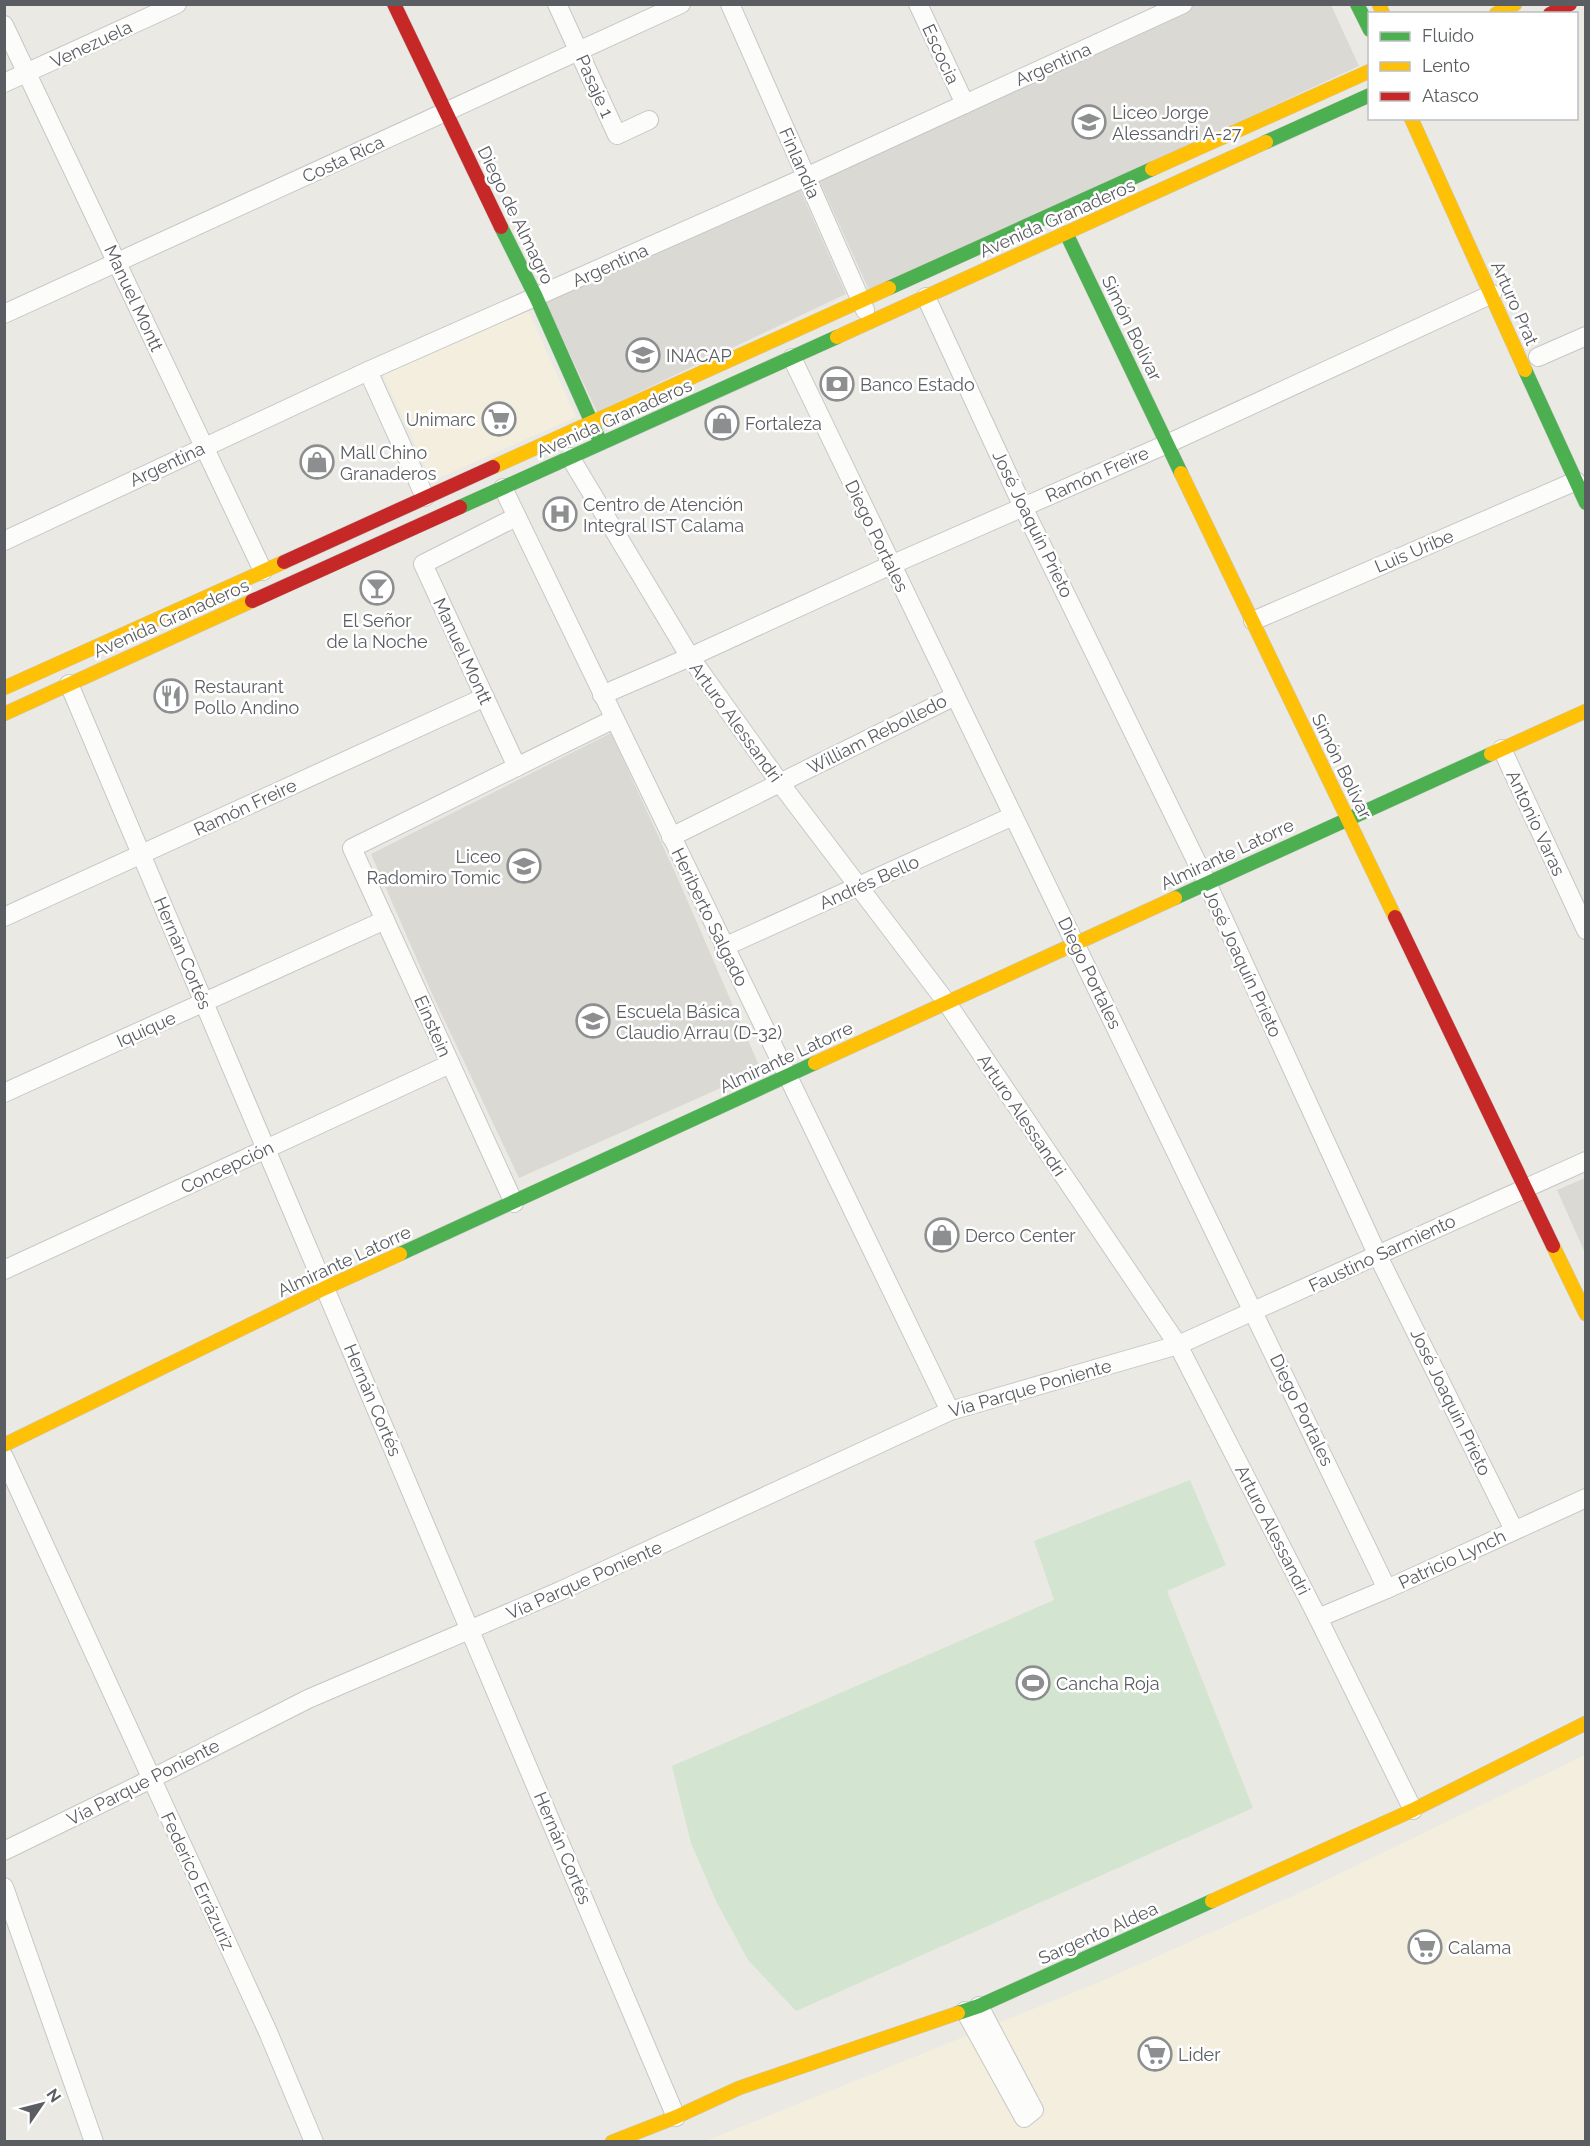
<svg xmlns="http://www.w3.org/2000/svg" width="1590" height="2146" font-family="Raleway,sans-serif">
<rect width="100%" height="100%" fill="#eae9e4"/>
<g fill="#f3eedd">
<path d="M 526,305 L 576,417 L 432,481 L 382,373 Z"/>
<path d="M 1585,1755 L 1585,2141 L 703,2142 L 1095,1984 L 1297,1894 Z"/>
</g>
<g fill="#dbd9d4">
<path d="M 1195,5 L 1331,5 L 1359,66 L 870,292 L 818,178 Z"/>
<path d="M 799,187 L 846,294 L 597,412 L 544,299 Z"/>
<path d="M 611,733 L 678,879 L 761,1070 L 519,1178 L 433,996 L 371,854 Z"/>
<path d="M 1585,1178 L 1585,1253 L 1557,1190 Z"/>
</g>
<path fill="#d3e5d1" d="M 1190,1480 L 1226,1565 L 1167,1591 L 1253,1808 L 796,2011 L 748,1960 L 716,1901 L 691,1843 L 672,1766 L 1054,1600 L 1034,1541 Z"/>
<g fill="none" stroke-linecap="round" stroke-linejoin="round">
<g stroke="#c6c7c6" stroke-width="20">
<g id="street">
<path d="M 557,4 L 617,135 L 649,120"/>
<path d="M 730,4 L 865,310"/>
<path d="M 918,4 L 965,104"/>
<path d="M 4,25 L 263,571"/>
<path d="M 4,83 L 177,4"/>
<path d="M 926,297 L 1023,507 L 1207,883 L 1378,1256 L 1514,1530"/>
<path d="M 4,314 L 681,4"/>
<path d="M 1538,357 L 1586,336"/>
<path d="M 792,358 L 1387,1589"/>
<path d="M 368,371 L 425,497"/>
<path d="M 570,457 L 690,657 L 780,783 L 947,1003 L 1178,1345 L 1318,1618 L 1413,1810"/>
<path d="M 503,488 L 950,1411"/>
<path d="M 516,517 L 423,564 L 517,767"/>
<path d="M 4,541 L 368,371 L 806,177 L 1183,4"/>
<path d="M 1253,621 L 1576,481"/>
<path d="M 69,684 L 676,2117"/>
<path d="M 602,695 L 690,657 L 891,565 L 1167,444 L 1492,294"/>
<path d="M 1502,749 L 1586,930"/>
<path d="M 671,837 L 955,696"/>
<path d="M 4,917 L 485,697"/>
<path d="M 724,947 L 1013,816"/>
<path d="M 4,1093 L 385,920"/>
<path d="M 514,1203 L 352,848 L 614,719"/>
<path d="M 4,1270 L 450,1064"/>
<path d="M 4,1457 L 268,2032 L 314,2142"/>
<path d="M 1318,1618 L 1387,1589 L 1586,1498"/>
<path d="M 4,1851 L 137,1786 L 308,1699 L 560,1591 L 950,1411 L 1178,1345 L 1586,1161"/>
<path d="M 4,1887 L 94,2142"/>
<path d="M 965,2011 L 1024,2118 L 1034,2110 L 979,2006"/>
</g>
</g>
<g stroke="#c6c7c6" stroke-width="15">
<g id="fast">
<path d="M 1357,4 L 1370,30"/>
<path d="M 1266,142 L 1370,95"/>
<path d="M 501,227 L 536,297 L 599,439"/>
<path d="M 1066,233 L 1181,473"/>
<path d="M 889,288 L 1152,169"/>
<path d="M 1525,370 L 1586,503"/>
<path d="M 460,507 L 837,337"/>
<path d="M 1175,898 L 1491,754"/>
<path d="M 400,1254 L 815,1063"/>
<path d="M 958,2013 L 979,2006 L 1212,1901"/>
</g>
</g>
<g stroke="#c6c7c6" stroke-width="15">
<g id="slow">
<path d="M 1379,4 L 1383,14"/>
<path d="M 1496,14 L 1515,4"/>
<path d="M 1411,118 L 1525,370"/>
<path d="M 1152,169 L 1370,71"/>
<path d="M 837,337 L 1266,142"/>
<path d="M 493,467 L 889,288"/>
<path d="M 1181,473 L 1395,917"/>
<path d="M 4,688 L 284,562"/>
<path d="M 4,714 L 252,601"/>
<path d="M 1491,754 L 1586,711"/>
<path d="M 815,1063 L 1175,898"/>
<path d="M 1553,1246 L 1586,1314"/>
<path d="M 4,1445 L 325,1288 L 400,1254"/>
<path d="M 1212,1901 L 1413,1810 L 1586,1723"/>
<path d="M 612,2142 L 676,2117 L 739,2088 L 958,2013"/>
</g>
</g>
<g stroke="#c6c7c6" stroke-width="15">
<g id="jam">
<path d="M 394,4 L 501,227"/>
<path d="M 1550,14 L 1570,4"/>
<path d="M 284,562 L 493,467"/>
<path d="M 252,601 L 460,507"/>
<path d="M 1395,917 L 1553,1246"/>
</g>
</g>
<use href="#street" stroke="#fcfcfb" stroke-width="18"/>
<use href="#fast" stroke="#4caf50" stroke-width="14"/>
<use href="#slow" stroke="#ffc107" stroke-width="14"/>
<use href="#jam" stroke="#c62828" stroke-width="14"/>
</g>
<defs>
<g id="school-ring" transform="scale(1.725)"><circle r="9.5" fill="#fff" stroke="#8c8e8f" stroke-width="1.5"/><path d="M0-5L7-2L0 1L-7-2ZM-4 1L0 2.5L4 1V4Q0 6-4 4Z" fill="#8c8e8f"/></g>
<g id="university-ring" transform="scale(1.725)"><circle r="9.5" fill="#fff" stroke="#8c8e8f" stroke-width="1.5"/><path d="M0-5L7-2L0 1L-7-2ZM-4 1L0 2.5L4 1V4Q0 6-4 4Z" fill="#8c8e8f"/></g>
<g id="bank-ring" transform="scale(1.725)"><circle r="9.5" fill="#fff" stroke="#8c8e8f" stroke-width="1.5"/><path d="M-6-4H6V4H-6ZM0-2.3a2.3 2.3 0 1 0 0 4.6a2.3 2.3 0 1 0 0-4.6Z" fill="#8c8e8f"/></g>
<g id="supermarket-ring" transform="scale(1.725)"><circle r="9.5" fill="#fff" stroke="#8c8e8f" stroke-width="1.5"/><path d="M-6-5.5h2.5l.6 2H6L4.5 2H-2.5L-4.4-4H-6ZM-1.5 3.2a1.3 1.3 0 1 0 .1 0ZM3 3.2a1.3 1.3 0 1 0 .1 0Z" fill="#8c8e8f"/></g>
<g id="shop-ring" transform="scale(1.725)"><circle r="9.5" fill="#fff" stroke="#8c8e8f" stroke-width="1.5"/><path d="M-5-2.5h2.3a2.7 3.5 0 0 1 5.4 0H5L5.5 6h-11ZM-1.5-2.5h3a1.5 2.3 0 0 0-3 0Z" fill="#8c8e8f"/></g>
<g id="hospital-ring" transform="scale(1.725)"><circle r="9.5" fill="#fff" stroke="#8c8e8f" stroke-width="1.5"/><path d="M-5-5h3v3.5h4V-5h3V5h-3V1.5h-4V5h-3Z" fill="#8c8e8f"/></g>
<g id="bar-ring" transform="scale(1.725)"><circle r="9.5" fill="#fff" stroke="#8c8e8f" stroke-width="1.5"/><path d="M-6-5H6L.8 .8V4.5H3.5V6h-7V4.5H-.8V.8Z" fill="#8c8e8f"/></g>
<g id="restaurant-ring" transform="scale(1.725)"><circle r="9.5" fill="#fff" stroke="#8c8e8f" stroke-width="1.5"/><path d="M-5-6h1v4h1v-4h1v4h1v-4h1v5L-1.5 .5V6h-2V.5L-5-1ZM5-6V6H3V1.5H1.5Q1.5-4 5-6Z" fill="#8c8e8f"/></g>
<g id="stadium-ring" transform="scale(1.725)"><circle r="9.5" fill="#fff" stroke="#8c8e8f" stroke-width="1.5"/><path d="M0-5a6.5 5 0 1 0 0 10a6.5 5 0 1 0 0-10ZM-3.5-1.8h7v3.6h-7Z" fill="#8c8e8f"/></g>
</defs>
<g fill-rule="evenodd">
<use href="#school-ring" x="1089" y="122"/>
<use href="#university-ring" x="643" y="355"/>
<use href="#bank-ring" x="837" y="384"/>
<use href="#supermarket-ring" x="499" y="419"/>
<use href="#shop-ring" x="722" y="423"/>
<use href="#shop-ring" x="317" y="462"/>
<use href="#hospital-ring" x="560" y="514"/>
<use href="#bar-ring" x="377" y="588"/>
<use href="#restaurant-ring" x="171" y="696"/>
<use href="#school-ring" x="524" y="866"/>
<use href="#school-ring" x="593" y="1021"/>
<use href="#shop-ring" x="942" y="1235"/>
<use href="#stadium-ring" x="1033" y="1683"/>
<use href="#supermarket-ring" x="1425" y="1947"/>
<use href="#supermarket-ring" x="1155" y="2054"/>
</g>
<g text-anchor="middle" dominant-baseline="central" stroke-width="5" stroke-linejoin="round" paint-order="stroke">
<g font-size="18" fill="#5a5d61" stroke="#fff">
<text transform="translate(91 44) rotate(-25)">Venezuela</text>
<text transform="translate(941 54) rotate(65)">Escocia</text>
<text transform="translate(1053 64) rotate(-24)">Argentina</text>
<text transform="translate(595 86) rotate(66)">Pasaje 1</text>
<text transform="translate(343 159) rotate(-25)">Costa Rica</text>
<text transform="translate(800 163) rotate(66)">Finlandia</text>
<text transform="translate(516 215) rotate(64)">Diego de Almagro</text>
<text transform="translate(1057 218) rotate(-24)">Avenida Granaderos</text>
<text transform="translate(610 265) rotate(-24)">Argentina</text>
<text transform="translate(134 298) rotate(65)">Manuel Montt</text>
<text transform="translate(1515 303) rotate(66)">Arturo Prat</text>
<text transform="translate(1132 328) rotate(64)">Simón Bolívar</text>
<text transform="translate(614 418) rotate(-24)">Avenida Granaderos</text>
<text transform="translate(167 464) rotate(-25)">Argentina</text>
<text transform="translate(1097 474) rotate(-24)">Ramón Freire</text>
<text transform="translate(1033 524) rotate(64)">José Joaquín Prieto</text>
<text transform="translate(877 536) rotate(64)">Diego Portales</text>
<text transform="translate(1414 551) rotate(-23)">Luis Uribe</text>
<text transform="translate(171 618) rotate(-24)">Avenida Granaderos</text>
<text transform="translate(463 651) rotate(65)">Manuel Montt</text>
<text transform="translate(736 722) rotate(54)">Arturo Alessandri</text>
<text transform="translate(877 734) rotate(-27)">William Rebolledo</text>
<text transform="translate(1342 766) rotate(64)">Simón Bolívar</text>
<text transform="translate(245 807) rotate(-25)">Ramón Freire</text>
<text transform="translate(1536 823) rotate(65)">Antonio Varas</text>
<text transform="translate(1227 854) rotate(-25)">Almirante Latorre</text>
<text transform="translate(869 882) rotate(-24)">Andrés Bello</text>
<text transform="translate(710 917) rotate(64)">Heriberto Salgado</text>
<text transform="translate(183 953) rotate(67)">Hernán Cortés</text>
<text transform="translate(1243 963) rotate(65)">José Joaquín Prieto</text>
<text transform="translate(1090 973) rotate(64)">Diego Portales</text>
<text transform="translate(433 1026) rotate(66)">Einstein</text>
<text transform="translate(146 1029) rotate(-24)">Iquique</text>
<text transform="translate(786 1057) rotate(-25)">Almirante Latorre</text>
<text transform="translate(1022 1115) rotate(56)">Arturo Alessandri</text>
<text transform="translate(227 1167) rotate(-25)">Concepción</text>
<text transform="translate(1382 1253) rotate(-25)">Faustino Sarmiento</text>
<text transform="translate(344 1261) rotate(-25)">Almirante Latorre</text>
<text transform="translate(1030 1388) rotate(-16)">Vía Parque Poniente</text>
<text transform="translate(373 1400) rotate(67)">Hernán Cortés</text>
<text transform="translate(1451 1402) rotate(64)">José Joaquín Prieto</text>
<text transform="translate(1302 1410) rotate(64)">Diego Portales</text>
<text transform="translate(1273 1530) rotate(63)">Arturo Alessandri</text>
<text transform="translate(1452 1559) rotate(-25)">Patricio Lynch</text>
<text transform="translate(584 1580) rotate(-24)">Vía Parque Poniente</text>
<text transform="translate(143 1782) rotate(-27)">Vía Parque Poniente</text>
<text transform="translate(563 1848) rotate(67)">Hernán Cortés</text>
<text transform="translate(198 1881) rotate(65)">Federico Errázuriz</text>
<text transform="translate(1098 1933) rotate(-24)">Sargento Aldea</text>
</g>
<g font-size="18" fill="#5a5d61" stroke="#fff" text-anchor="start">
<text x="1112" y="112">Liceo Jorge<tspan x="1112" dy="21">Alessandri A-27</tspan></text>
<text x="666" y="355">INACAP</text>
<text x="860" y="384">Banco Estado</text>
<text x="476" y="419" text-anchor="end">Unimarc</text>
<text x="745" y="423">Fortaleza</text>
<text x="340" y="452">Mall Chino<tspan x="340" dy="21">Granaderos</tspan></text>
<text x="583" y="504">Centro de Atención<tspan x="583" dy="21">Integral IST Calama</tspan></text>
<text x="377" y="620" text-anchor="middle">El Señor<tspan x="377" dy="21">de la Noche</tspan></text>
<text x="194" y="686">Restaurant<tspan x="194" dy="21">Pollo Andino</tspan></text>
<text x="501" y="856" text-anchor="end">Liceo<tspan x="501" dy="21">Radomiro Tomic</tspan></text>
<text x="616" y="1011">Escuela Básica<tspan x="616" dy="21">Claudio Arrau (D-32)</tspan></text>
<text x="965" y="1235">Derco Center</text>
<text x="1056" y="1683">Cancha Roja</text>
<text x="1448" y="1947">Calama</text>
<text x="1178" y="2054">Lider</text>
</g>
</g>
<rect width="1590" height="2146" fill="none" stroke="#5a5d61" stroke-width="12"/>
<rect x="1368" y="12" width="210" height="108" fill="#ffffff" stroke="#bdbec0" stroke-width="1.5"/>
<rect x="1380" y="32" width="30" height="9" fill="#4caf50" stroke="#bdbec0" stroke-width="1.5"/>
<text x="1422" y="42" font-size="18" fill="#5a5d61">Fluido</text>
<rect x="1380" y="62" width="30" height="9" fill="#ffc107" stroke="#bdbec0" stroke-width="1.5"/>
<text x="1422" y="72" font-size="18" fill="#5a5d61">Lento</text>
<rect x="1380" y="92" width="30" height="9" fill="#c62828" stroke="#bdbec0" stroke-width="1.5"/>
<text x="1422" y="102" font-size="18" fill="#5a5d61">Atasco</text>
<g transform="translate(42 2104) rotate(55)" stroke="#ffffff" stroke-width="4.5" paint-order="stroke">
<path d="M0-4.5L10 22L0 15L-10 22Z" fill="#5a5d61"/>
<text y="-9" font-size="16" font-weight="bold" text-anchor="middle" fill="#5a5d61">N</text>
</g>
</svg>
